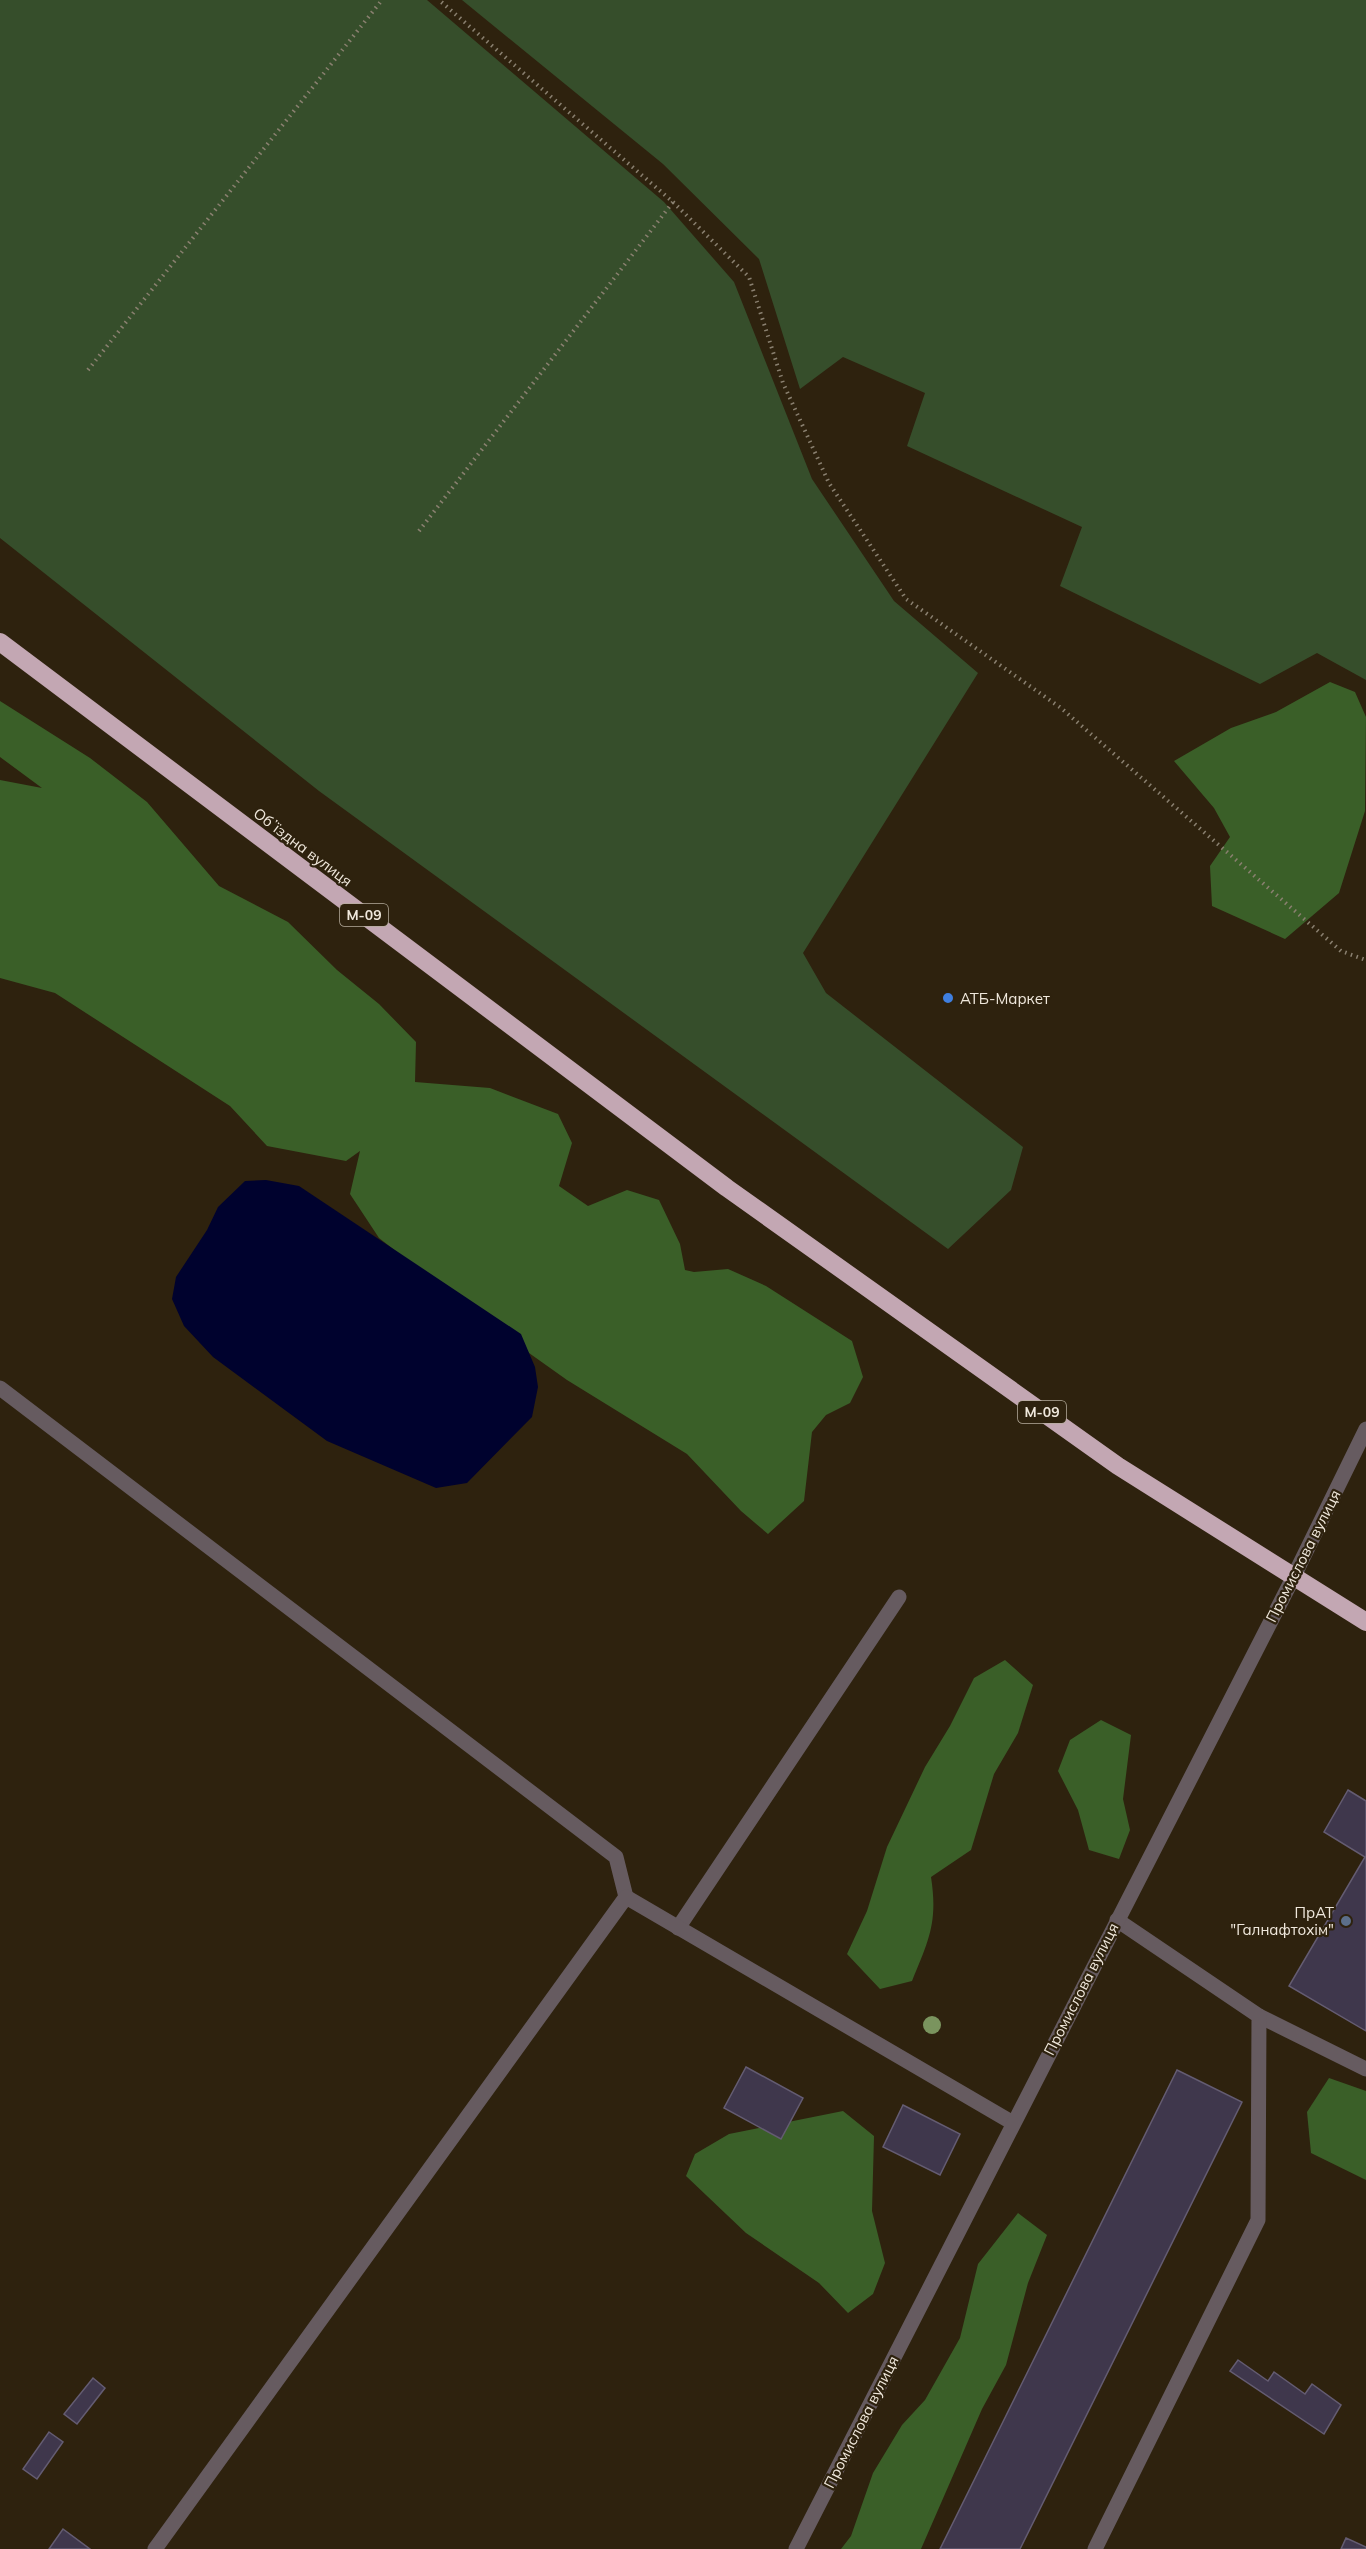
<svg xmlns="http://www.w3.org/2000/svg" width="1366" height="2549" font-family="Mulish,sans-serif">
<rect width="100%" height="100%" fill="#2e220e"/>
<g fill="#364e2b">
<path d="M 0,0 L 427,0 L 664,202 L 734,282 L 812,479 L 894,601 L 978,673 L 803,953 L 826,993 L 1023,1147 L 1011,1190 L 948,1249 L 319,791 L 0,538 Z"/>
<path d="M 462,0 L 1366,0 L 1366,680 L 1317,653 L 1260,684 L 1060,586 L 1082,527 L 907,446 L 925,393 L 843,357 L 800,389 L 759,259 L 663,164 Z"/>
</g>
<g fill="#3a5f28">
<path d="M 1330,682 L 1355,692 L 1366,717 L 1365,811 L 1339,893 L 1285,939 L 1212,906 L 1210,866 L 1230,837 L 1214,808 L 1174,761 L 1231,728 L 1276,712 Z"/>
<path d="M 0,701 L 90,758 L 147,802 L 219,886 L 288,922 L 337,970 L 379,1004 L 416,1042 L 415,1082 L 490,1088 L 558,1114 L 572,1143 L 559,1186 L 588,1206 L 627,1190 L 659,1200 L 680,1244 L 685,1270 L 694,1272 L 728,1269 L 766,1286 L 852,1341 L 863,1377 L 850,1403 L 826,1415 L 812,1432 L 804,1501 L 768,1534 L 741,1511 L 687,1454 L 567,1380 L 529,1353 L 504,1324 L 411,1263 L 379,1238 L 350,1194 L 360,1151 L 346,1161 L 267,1146 L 230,1106 L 55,993 L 0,978 L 0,780 L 42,788 L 0,757 Z"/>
<path d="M 1005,1660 L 1033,1685 L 1018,1733 L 994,1774 L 971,1850 L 931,1877 C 938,1922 929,1940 912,1981 L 880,1989 L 847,1954 L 867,1911 L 887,1847 L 925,1767 L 950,1726 L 974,1678 Z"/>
<path d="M 1101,1720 L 1131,1735 L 1123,1799 L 1130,1830 L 1119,1859 L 1089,1850 L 1078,1810 L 1058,1771 L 1070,1740 Z"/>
<path d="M 1329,2078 L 1366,2091 L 1366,2180 L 1311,2153 L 1307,2112 Z"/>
<path d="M 843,2111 L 874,2136 L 872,2211 L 885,2263 L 873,2294 L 848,2313 L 819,2283 L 746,2233 L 686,2176 L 695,2154 L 729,2134 Z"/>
<path d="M 1018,2213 L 1047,2235 L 1028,2283 L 1006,2365 L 982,2409 L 921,2549 L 841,2549 L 851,2536 L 873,2473 L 902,2425 L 925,2400 L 960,2338 L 978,2264 Z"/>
</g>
<path fill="#00022e" d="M 266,1180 L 299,1186 L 521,1334 L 535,1367 L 538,1387 L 532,1417 L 467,1483 L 436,1488 L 327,1441 L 213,1357 L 184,1326 L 172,1299 L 176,1277 L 207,1230 L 218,1207 L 245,1181 Z"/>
<g fill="#3f374c" stroke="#645c72" stroke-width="1.5">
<path d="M 1348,1790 L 1366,1801 L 1366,2031 L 1289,1986 L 1365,1857 L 1324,1832 Z"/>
<path d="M 746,2067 L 803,2098 L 781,2139 L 724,2108 Z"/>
<path d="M 1177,2070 L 1242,2102 L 1020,2549 L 940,2549 Z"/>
<path d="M 903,2105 L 960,2134 L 940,2175 L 883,2147 Z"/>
<path d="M 1238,2360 L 1268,2381 L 1274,2372 L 1305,2394 L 1312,2384 L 1341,2405 L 1324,2434 L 1230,2371 Z"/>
<path d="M 93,2378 L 105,2388 L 77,2424 L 64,2414 Z"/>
<path d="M 49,2432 L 63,2442 L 37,2479 L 23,2469 Z"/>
<path d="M 63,2529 L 90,2549 L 49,2549 Z"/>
<path d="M 1346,2538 L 1366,2547 L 1366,2549 L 1341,2549 Z"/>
</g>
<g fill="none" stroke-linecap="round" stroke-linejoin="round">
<g stroke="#8a8070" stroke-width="4" stroke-dasharray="1.5 4.5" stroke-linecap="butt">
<path d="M 673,202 L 749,277 L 783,383 L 829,483 L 906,599 L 1061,708 L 1341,951 L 1366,960"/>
<path d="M 88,370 L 382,0"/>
<path d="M 419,531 L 673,202 L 439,0"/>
</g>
<g stroke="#665b60" stroke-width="15">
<path d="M 0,1388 L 616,1857 L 626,1897"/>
<path d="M 678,1928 L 899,1597"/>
<path d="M 1259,2016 L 1366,2069"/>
<path d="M 155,2549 L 626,1897 L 1013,2123"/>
<path d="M 1095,2549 L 1258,2220 L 1259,2016 L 1117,1920"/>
</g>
<path stroke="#665b60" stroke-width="15" d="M 796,2549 L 1293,1578 L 1366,1429"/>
<path stroke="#c3a7b3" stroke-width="18" d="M 0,642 L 727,1188 L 1118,1466 L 1366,1622"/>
</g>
<circle fill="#7a945e" cx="932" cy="2025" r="9"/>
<circle fill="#3f7fe0" stroke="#2e220e" stroke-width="2" cx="948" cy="998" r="6"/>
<circle fill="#5c6f8a" stroke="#2e220e" stroke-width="2" cx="1346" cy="1921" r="6"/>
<g text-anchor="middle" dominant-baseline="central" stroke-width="4.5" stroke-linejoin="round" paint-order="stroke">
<g fill="#2e220e" stroke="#b6ad9e" stroke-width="1.5">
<rect x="340" y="904" width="48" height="22" rx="4.5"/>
<rect x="1018" y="1401" width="48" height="22" rx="4.5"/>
</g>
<g font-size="14" font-weight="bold" fill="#f0e8dc">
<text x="364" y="915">М-09</text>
<text x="1042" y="1412">М-09</text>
</g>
<g font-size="15" fill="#f0e8dc" stroke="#2e220e">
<text transform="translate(303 847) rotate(37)">Обʼїздна вулиця</text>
<text transform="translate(1303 1556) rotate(-63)">Промислова вулиця</text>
<text transform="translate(1081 1989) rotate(-63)">Промислова вулиця</text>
<text transform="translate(861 2422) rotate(-63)">Промислова вулиця</text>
</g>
<g font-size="15" fill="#f0e8dc" stroke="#2e220e" text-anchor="start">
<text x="960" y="998">АТБ-Маркет</text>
<text x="1334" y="1912" text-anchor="end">ПрАТ<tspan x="1334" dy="17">"Галнафтохім"</tspan></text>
</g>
</g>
</svg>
